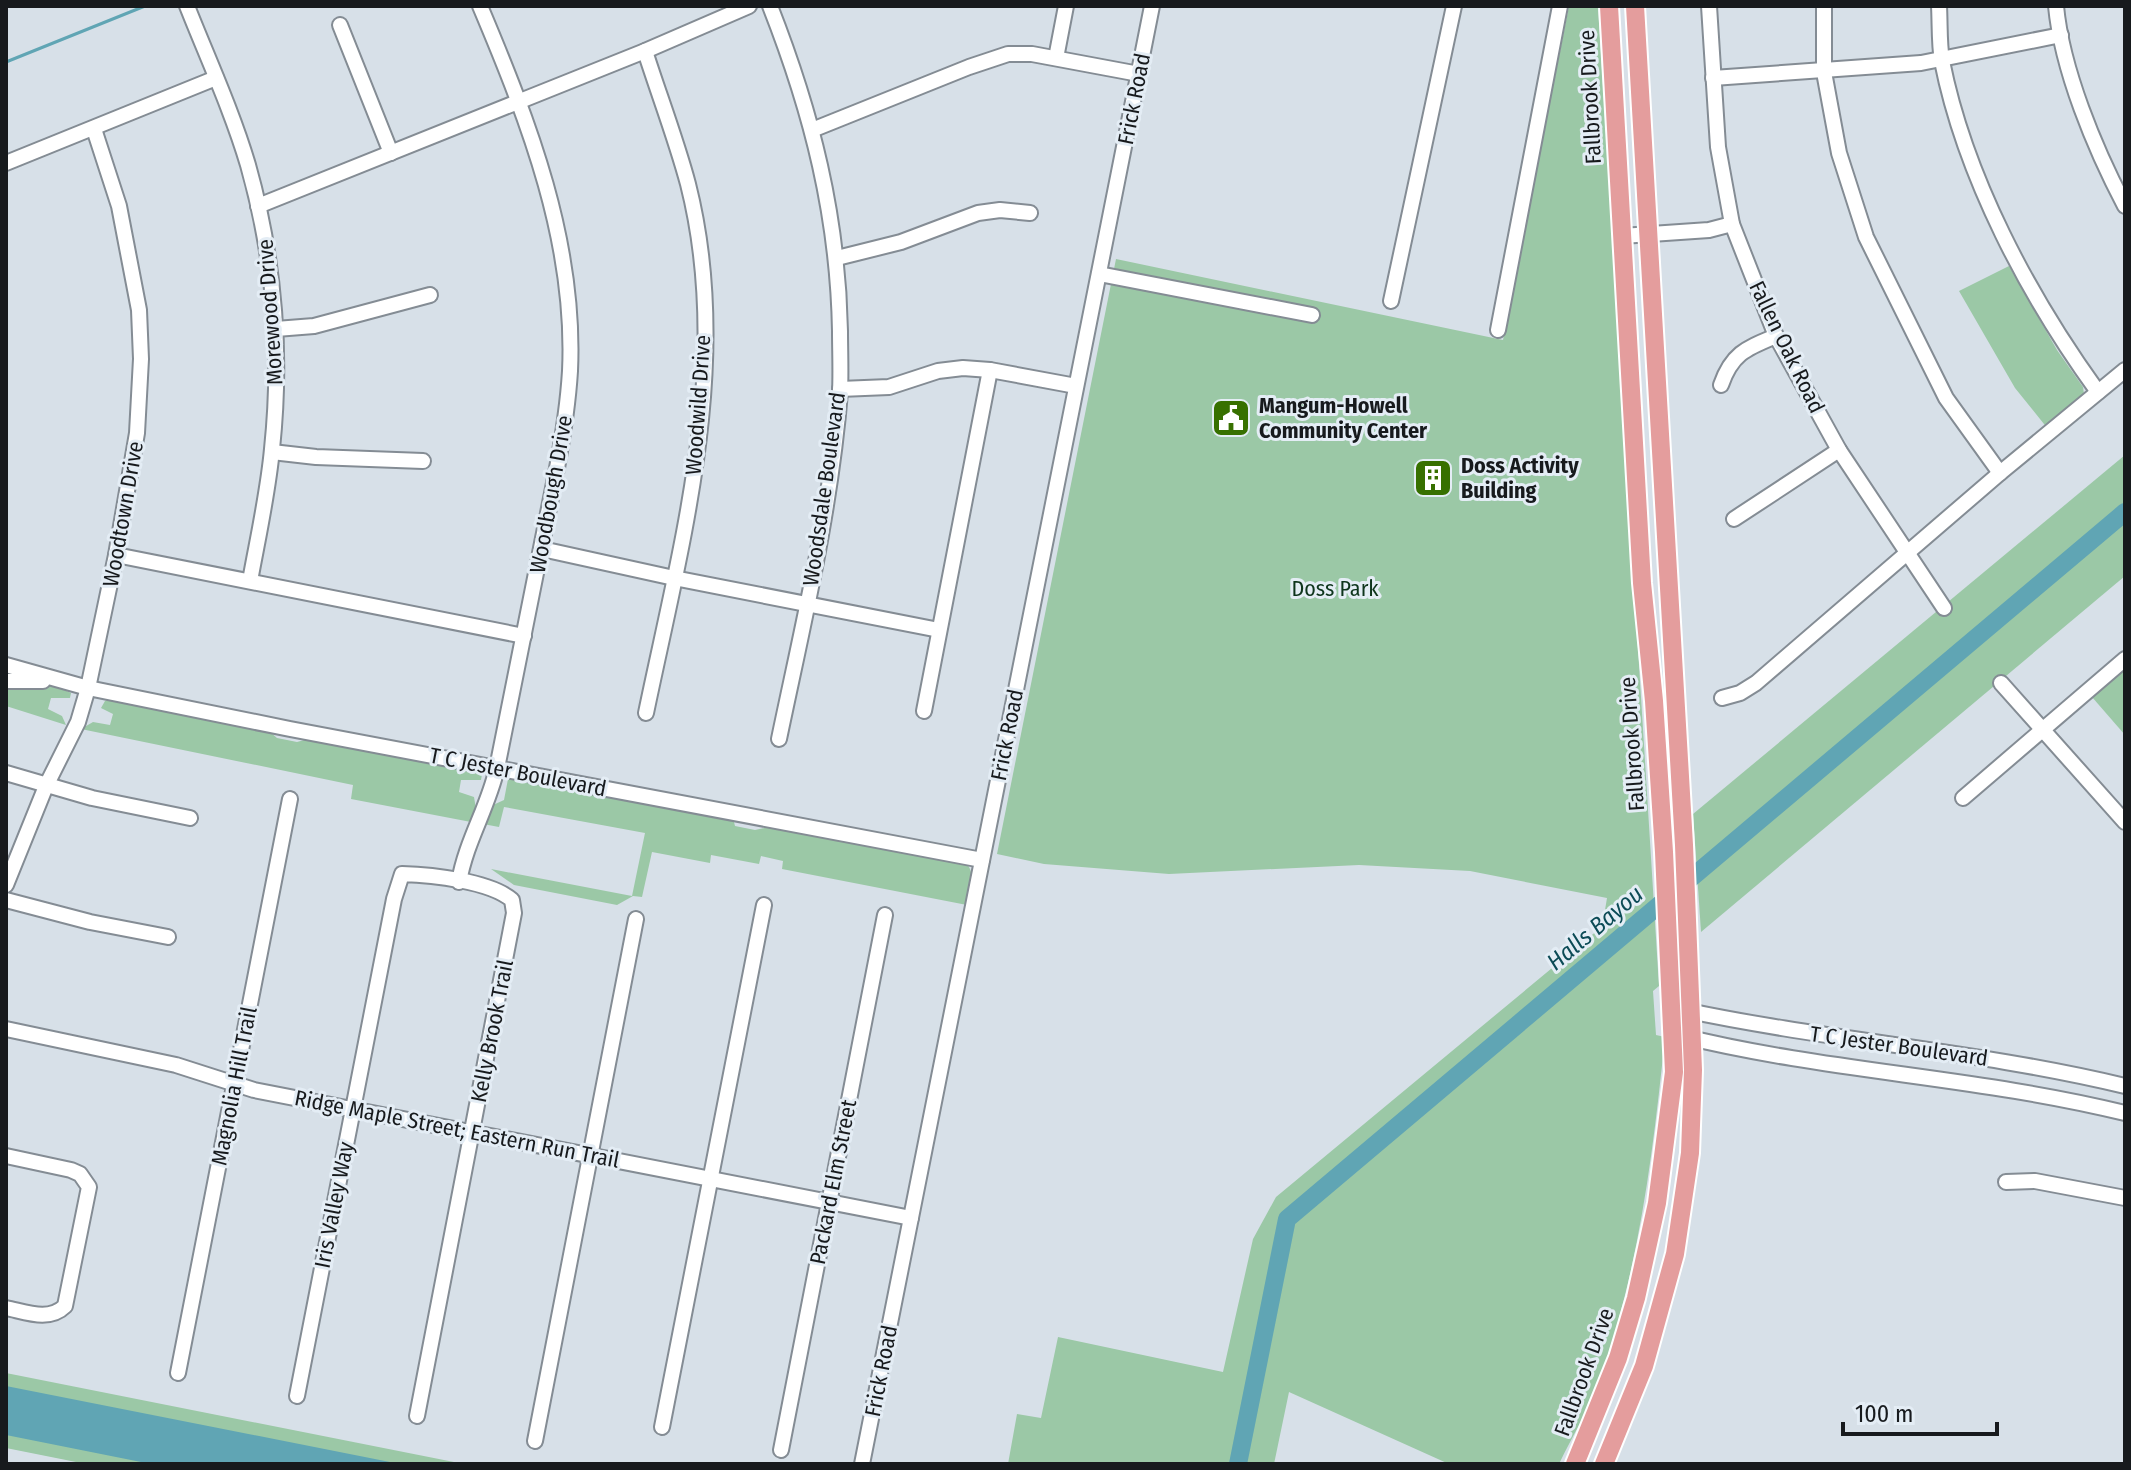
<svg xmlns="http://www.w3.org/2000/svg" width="2131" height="1470" font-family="'Fira Sans Condensed',sans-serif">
<rect width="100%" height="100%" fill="#d7e0e8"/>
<g fill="#9bc8a6">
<path d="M 1569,6 L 1598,6 L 1659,986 L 1653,991 L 1656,1035 L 1665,1037 C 1653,1153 1639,1271 1599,1381 C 1589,1409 1572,1437 1559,1464 L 1449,1464 L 1289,1392 L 1274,1464 L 1008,1464 L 1017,1414 L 1041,1418 L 1058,1337 L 1223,1372 L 1253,1239 L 1276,1197 L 1610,920 L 1605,910 L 1607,898 L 1470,871 L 1359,865 L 1169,874 L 1044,864 L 997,854 L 1116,259 L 1503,340 Z"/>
<path d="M 2009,266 L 2057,350 L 2083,387 L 2084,394 L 2081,400 L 2048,429 L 2015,388 L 1959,291 Z"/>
<path d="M 2125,455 L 2125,576 L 1701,932 L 1693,814 Z"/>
<path d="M 2125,669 L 2125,735 L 2092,697 Z"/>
<path d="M 6,684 L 53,685 L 71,693 L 70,698 L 51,698 L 48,709 L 62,716 L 66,725 L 6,706 Z"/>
<path d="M 111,699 L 269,731 L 277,738 L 297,742 L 308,739 L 466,767 L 482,774 L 481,780 L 461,780 L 459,792 L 474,797 L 476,809 L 471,822 L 351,799 L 353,785 L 81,729 L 93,722 L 110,725 L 113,714 L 101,708 L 105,701 Z"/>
<path d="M 521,778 L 716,815 L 734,822 L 735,826 L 755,830 L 774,826 L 965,862 C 977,873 970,891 967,905 L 782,869 L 783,861 L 761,856 L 759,864 L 711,855 L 710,863 L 652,852 L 642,897 L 633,896 L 617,905 L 514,885 L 491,869 L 632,896 L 645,833 L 504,807 L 499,827 L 483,824 L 493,805 L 504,800 L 508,779 Z"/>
<path d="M 6,1373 L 464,1464 L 86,1464 L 6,1448 Z"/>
</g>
<path fill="#60a5b4" d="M 6,1386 L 400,1464 L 151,1464 L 6,1435 Z"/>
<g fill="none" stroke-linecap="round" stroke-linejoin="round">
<path stroke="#60a5b4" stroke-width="3" d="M 6,62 L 145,6"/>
<path stroke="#60a5b4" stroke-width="18" d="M 1238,1464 L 1287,1219 L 2125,512"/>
<g stroke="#848c94" stroke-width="18">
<g id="minor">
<path d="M 187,6 C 208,59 232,111 248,165 C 274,257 282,354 272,449 C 268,493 258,537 250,581"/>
<path d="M 770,6 C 812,113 838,216 840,331 C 840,351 841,372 840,392 C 831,509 803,624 779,739"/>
<path d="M 1709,6 L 1718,147 L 1732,224 L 1776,336 L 1839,450 L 1944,608"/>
<path d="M 1824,6 L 1824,72 L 1839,153 L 1866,237 L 1946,398 L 2000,473"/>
<path d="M 1939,6 C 1940,24 1939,43 1942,61 C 1965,177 2029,297 2098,392"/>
<path d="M 2056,6 C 2062,70 2095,149 2125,206"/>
<path d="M 340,25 L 391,153"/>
<path d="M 645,51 C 659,95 676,139 688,184 C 733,361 682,540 646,713"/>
<path d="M 1056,58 L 1066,6"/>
<path d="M 1713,78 L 1921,63 L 2061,35"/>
<path d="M 812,130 L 969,67 L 1008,54 L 1032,54 L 1139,74"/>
<path d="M 6,163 L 216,78"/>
<path d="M 258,206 L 645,51 L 749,6"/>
<path d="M 1622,236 L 1709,230 L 1732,224"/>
<path d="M 837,258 L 901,242 L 978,213 L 1000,210 L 1030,213"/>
<path d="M 1099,274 L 1312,315"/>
<path d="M 1391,301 L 1454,6"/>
<path d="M 276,329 L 314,326 L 430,295"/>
<path d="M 1498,330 L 1560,6"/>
<path d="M 1721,385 C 1732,353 1747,348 1776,336"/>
<path d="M 840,389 L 889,387 L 938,371 L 963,368 L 990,370 L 1076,386"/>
<path d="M 272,452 L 316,457 L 423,461"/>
<path d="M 1734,519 L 1839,450"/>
<path d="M 542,549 L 674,578 L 939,630"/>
<path d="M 116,555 L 524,636"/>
<path d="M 6,665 L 88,688 L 290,729 L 982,860"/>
<path d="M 6,681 L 43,681"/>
<path d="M 2001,683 L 2125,822"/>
<path d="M 1722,698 L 1740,693 L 1756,683 L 2000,473 L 2125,370"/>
<path d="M 924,711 L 990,370"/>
<path d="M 6,773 L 92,798 L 190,818"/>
<path d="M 1963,798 L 2125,659"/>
<path d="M 459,882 C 466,841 488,808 497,768 L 557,468 C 563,436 568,404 570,371 C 576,243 529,122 480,6"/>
<path d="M 6,885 L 46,786 L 78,722 L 88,688 L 116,555 L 137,433 L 141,359 L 139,310 L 119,206 L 94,129"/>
<path d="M 6,900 L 90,922 L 168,937"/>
<path d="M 1684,1010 C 1830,1041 1980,1051 2125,1086"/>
<path d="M 6,1029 L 176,1065 L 254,1090 L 911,1218"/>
<path d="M 1682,1036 C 1828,1072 1979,1077 2125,1113"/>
<path d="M 6,1156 L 71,1170 L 80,1174 L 89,1187 L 65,1306 C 49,1322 26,1312 6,1308"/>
<path d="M 2006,1182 L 2035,1181 L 2125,1198"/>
<path d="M 178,1373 L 290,799"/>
<path d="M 297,1396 L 394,899 L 402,874 C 432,875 490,881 512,900 L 514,913 L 417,1416"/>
<path d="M 662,1427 L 764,905"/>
<path d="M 535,1441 L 636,919"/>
<path d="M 781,1450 L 885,915"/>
<path d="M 862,1464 L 1152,6"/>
</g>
</g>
<g stroke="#fff" stroke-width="22">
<g id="major">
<path d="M 1575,1464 L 1618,1358 L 1636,1298 L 1657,1203 L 1674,1072 L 1664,852 L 1654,701 L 1642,583 L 1609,6"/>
<path d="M 1604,1464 L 1644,1366 L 1675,1254 L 1690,1153 L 1693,1070 L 1684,845 L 1635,6"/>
</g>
</g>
<use href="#minor" stroke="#fff" stroke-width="14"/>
<use href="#major" stroke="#e49d9d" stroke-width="18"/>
</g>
<defs>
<g id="civic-square" transform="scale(2)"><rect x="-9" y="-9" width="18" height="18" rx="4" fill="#377000" stroke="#e4edf5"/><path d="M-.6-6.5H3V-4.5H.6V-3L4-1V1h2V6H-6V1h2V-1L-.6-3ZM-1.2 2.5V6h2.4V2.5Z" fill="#fff"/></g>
<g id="building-square" transform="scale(2)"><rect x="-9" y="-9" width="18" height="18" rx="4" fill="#377000" stroke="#e4edf5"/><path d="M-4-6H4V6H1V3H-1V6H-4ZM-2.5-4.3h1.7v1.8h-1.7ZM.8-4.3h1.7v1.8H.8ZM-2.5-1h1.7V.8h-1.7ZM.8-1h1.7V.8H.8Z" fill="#fff"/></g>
</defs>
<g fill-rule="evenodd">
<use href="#civic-square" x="1231" y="418"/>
<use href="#building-square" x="1433" y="478"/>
</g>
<g text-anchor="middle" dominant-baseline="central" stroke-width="6" stroke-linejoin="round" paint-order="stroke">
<g font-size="22" fill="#171a1d" stroke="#e4edf5">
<text transform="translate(1590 97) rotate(-93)">Fallbrook Drive</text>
<text transform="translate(1134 99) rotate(-79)">Frick Road</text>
<text transform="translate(270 312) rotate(-94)">Morewood Drive</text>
<text transform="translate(1787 347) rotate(64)">Fallen Oak Road</text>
<text transform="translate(698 405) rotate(-86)">Woodwild Drive</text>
<text transform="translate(824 489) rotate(-82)">Woodsdale Boulevard</text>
<text transform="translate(551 494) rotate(-80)">Woodbough Drive</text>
<text transform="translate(123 514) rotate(-80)">Woodtown Drive</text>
<text transform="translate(1007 735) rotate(-79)">Frick Road</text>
<text transform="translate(1632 744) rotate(-94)">Fallbrook Drive</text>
<text transform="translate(518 772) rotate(11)">T C Jester Boulevard</text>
<text transform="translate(492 1031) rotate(-79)">Kelly Brook Trail</text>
<text transform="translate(1899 1046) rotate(8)">T C Jester Boulevard</text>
<text transform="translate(234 1086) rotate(-79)">Magnolia Hill Trail</text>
<text transform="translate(457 1129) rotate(11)">Ridge Maple Street; Eastern Run Trail</text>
<text transform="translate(833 1182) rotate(-79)">Packard Elm Street</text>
<text transform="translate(334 1205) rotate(-79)">Iris Valley Way</text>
<text transform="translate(881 1371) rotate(-79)">Frick Road</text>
<text transform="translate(1584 1372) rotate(-70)">Fallbrook Drive</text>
</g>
<g font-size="22" font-weight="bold" fill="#171a1d" stroke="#e4edf5" text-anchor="start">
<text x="1259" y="405">Mangum-Howell<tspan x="1259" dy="25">Community Center</tspan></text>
<text x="1461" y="465">Doss Activity<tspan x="1461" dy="25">Building</tspan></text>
</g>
<g font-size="22" fill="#0e351c" stroke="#e4edf5">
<text x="1335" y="588">Doss Park</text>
</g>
<g font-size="24" font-style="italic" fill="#0c4b56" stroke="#e4edf5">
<text transform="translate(1595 928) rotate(-40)">Halls Bayou</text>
</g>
</g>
<rect width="2131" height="1470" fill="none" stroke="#171a1d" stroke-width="16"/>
<path d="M1843 1422v12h154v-12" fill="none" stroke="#171a1d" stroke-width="4"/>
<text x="1855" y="1422" font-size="24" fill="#171a1d" stroke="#e4edf5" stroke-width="6" paint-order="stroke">100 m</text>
</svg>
